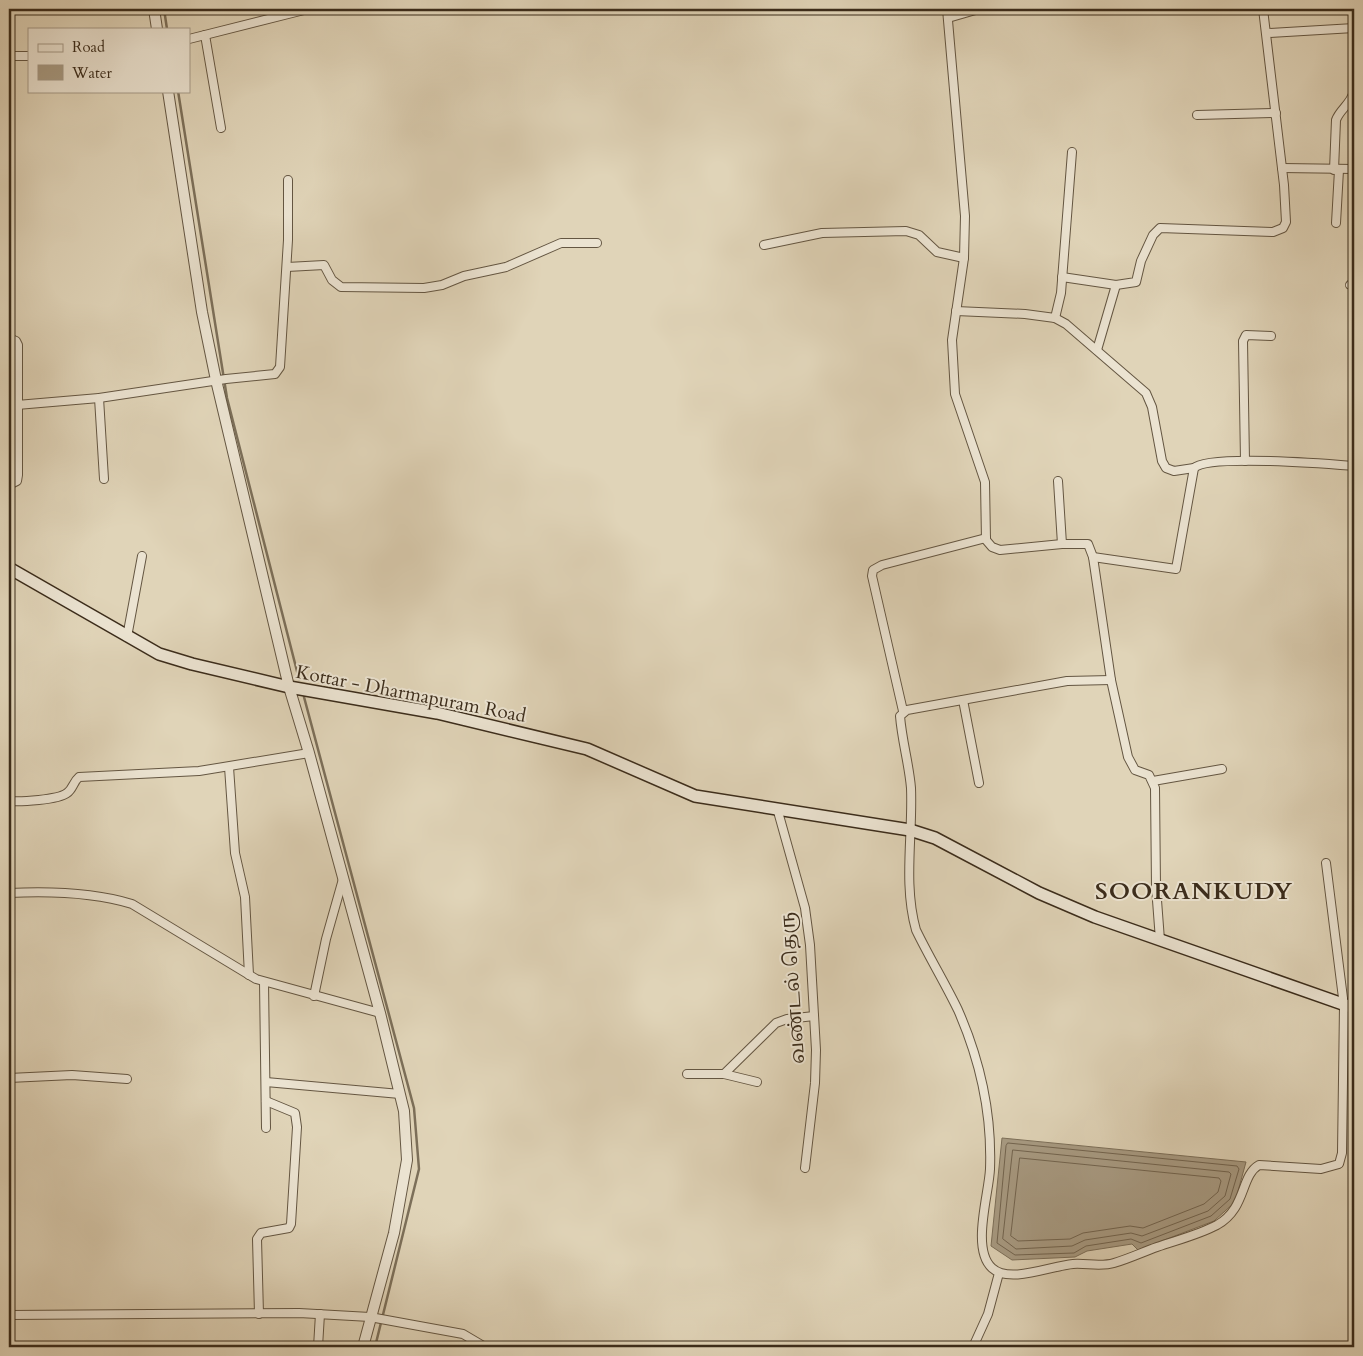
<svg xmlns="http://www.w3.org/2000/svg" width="1363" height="1356" font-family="Cardo,'Noto Serif Tamil',serif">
<rect width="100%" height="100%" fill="#e0d4b8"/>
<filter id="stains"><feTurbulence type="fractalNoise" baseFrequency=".004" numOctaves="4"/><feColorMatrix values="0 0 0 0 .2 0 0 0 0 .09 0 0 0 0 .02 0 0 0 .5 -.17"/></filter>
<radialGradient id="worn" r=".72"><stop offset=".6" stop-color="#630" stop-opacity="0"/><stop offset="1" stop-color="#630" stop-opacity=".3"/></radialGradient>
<path fill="#a89b83" stroke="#7c6f59" d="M 1002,1138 L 1246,1162 L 1235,1202 L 1214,1221 L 1138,1250 L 1132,1244 L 1087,1251 L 1075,1257 L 1012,1260 L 991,1246 Z"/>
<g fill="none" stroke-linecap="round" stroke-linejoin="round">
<g stroke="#72644f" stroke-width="1">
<path d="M 1008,1143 L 1237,1166 L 1239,1169 L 1230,1199 L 1211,1216 L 1141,1243 L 1131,1239 L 1086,1246 L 1074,1253 L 1015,1255 L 997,1243 L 1006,1146 Z"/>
<path d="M 1013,1150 L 1229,1172 L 1231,1174 L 1225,1196 L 1208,1211 L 1142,1236 L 1131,1233 L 1085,1240 L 1072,1246 L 1016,1249 L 1003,1239 Z"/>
<path d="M 1020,1158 L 1219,1178 L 1221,1181 L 1218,1192 L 1204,1204 L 1143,1228 L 1130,1226 L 1083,1233 L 1070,1239 L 1018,1241 L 1011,1236 Z"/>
</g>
<g stroke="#7c6f59" stroke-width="2.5">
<path d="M 164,9 L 167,29"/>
<path d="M 178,91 L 227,398 L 299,679"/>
<path d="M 304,697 L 414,1108 L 419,1169 L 375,1347"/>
</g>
<g stroke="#645642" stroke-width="10">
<g id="minor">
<path d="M 947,9 L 965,216 L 964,258 L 952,340 L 955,394 L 985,482 L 986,540 L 992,547 L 1000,550 L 1062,544 L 1088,544 L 1093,557 L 1111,680 L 1128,757 L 1135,770 L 1149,775 L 1155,788 L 1156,887 L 1160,940"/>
<path d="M 948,18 L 979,9"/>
<path d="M 1268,33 L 1354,28"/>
<path d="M 205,35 L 221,128"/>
<path d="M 189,39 L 308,9"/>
<path d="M 9,56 L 29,56"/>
<path d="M 1197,115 L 1276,113"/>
<path d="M 9,165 L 9,170"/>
<path d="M 1282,168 L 1354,169"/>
<path d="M 1334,170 L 1336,120 C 1340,109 1351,104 1354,91"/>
<path d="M 1336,223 L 1339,170"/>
<path d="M 764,245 L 822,233 L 906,231 L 919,235 L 937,252 L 964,258"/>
<path d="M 287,267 L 324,265 L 332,280 L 341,287 L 424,288 L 442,285 L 464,276 L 506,267 L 561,243 L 597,243"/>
<path d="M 1062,277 L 1116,285 L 1136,282 L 1141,261 L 1153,235 L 1160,228 L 1273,232 L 1283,228 L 1286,222 L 1284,185 L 1263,9"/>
<path d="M 1350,285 L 1354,281"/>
<path d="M 956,311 L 1025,314 L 1055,318 L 1066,324 L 1146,393 L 1152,407 L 1162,461 L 1166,468 L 1174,471 L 1194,468"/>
<path d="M 1055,318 L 1061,293 L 1072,152"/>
<path d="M 9,338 L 16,341 L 18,345 L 18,475 L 17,481 L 9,485"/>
<path d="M 1097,350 L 1116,285"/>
<path d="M 99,398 L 104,479"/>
<path d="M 17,405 L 99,398 L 226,379 L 275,374 L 280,367 L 288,240 L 288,180"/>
<path d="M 1245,461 L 1243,341 L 1246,335 L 1271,336"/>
<path d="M 1058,481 L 1062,544"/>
<path d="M 1093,557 L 1176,569 L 1194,468 C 1208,454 1329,464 1354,466"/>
<path d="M 127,637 L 142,556"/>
<path d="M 1111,680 L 1067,681 L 907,710 L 900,716 C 902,741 909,764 911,788 C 913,835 903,884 916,930 C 929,957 945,983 958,1010 C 980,1060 992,1114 990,1169 C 989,1194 971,1249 992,1268 C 1009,1284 1051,1266 1073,1264 C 1086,1263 1101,1267 1114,1263 C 1128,1259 1143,1252 1157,1247 C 1177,1240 1198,1235 1217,1225 C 1247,1208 1240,1176 1259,1165 L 1321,1169 L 1339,1164 L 1342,1153 L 1344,1006 L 1326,863"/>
<path d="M 963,700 L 979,783"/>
<path d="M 903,711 L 872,576 L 873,570 L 882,565 L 986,538"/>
<path d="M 229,767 L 235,853 L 245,897 L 249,975"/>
<path d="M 1153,781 L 1222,769"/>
<path d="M 9,801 C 20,802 58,800 67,793 C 73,789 73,782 79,777 L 199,771 L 309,753"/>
<path d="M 777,808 L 805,908 L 810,945 L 816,1050 L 815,1083 L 805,1168"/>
<path d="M 9,893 C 50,891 93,892 132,904 L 256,979 L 380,1013"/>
<path d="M 264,982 L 266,1128"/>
<path d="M 314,996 L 326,939 L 343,879"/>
<path d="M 687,1074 L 724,1074 L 757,1082"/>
<path d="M 724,1074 L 776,1023 L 787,1019 L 814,1016"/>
<path d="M 9,1078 L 72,1075 L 127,1079"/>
<path d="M 266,1082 L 400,1094"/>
<path d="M 259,1314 L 257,1239 L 261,1233 L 289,1228 L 291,1224 L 297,1127 L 295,1113 L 266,1101"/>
<path d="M 9,1315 L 299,1313 L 370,1317 L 463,1334 L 485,1347"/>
<path d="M 318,1347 L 320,1314"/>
<path d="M 973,1347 L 988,1314 L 999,1273"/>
</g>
</g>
<g stroke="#645642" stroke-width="12">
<g id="tertiary">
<path d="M 154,9 L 157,29"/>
<path d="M 168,91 L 202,312 L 216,380 L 289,687 L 309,753 L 380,1013 L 404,1111 L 407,1160 L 394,1233 L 363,1347"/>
</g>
</g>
<g stroke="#3b2c1b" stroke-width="14">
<path id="secondary" d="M 9,568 L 159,654 L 192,664 L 289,687 L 437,713 L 587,749 L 695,796 L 910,830 L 935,838 L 1039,893 L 1095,917 L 1354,1008"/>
</g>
<use href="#minor" stroke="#ebe3d1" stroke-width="8"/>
<use href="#tertiary" stroke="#ebe3d1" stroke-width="10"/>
<use href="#secondary" stroke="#ebe3d1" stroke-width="11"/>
</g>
<g text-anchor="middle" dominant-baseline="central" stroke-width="4" stroke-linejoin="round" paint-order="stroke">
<g font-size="19" fill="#3b2c1b" stroke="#ebe3d1">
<text transform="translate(411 694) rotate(11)">Kottar - Dharmapuram Road</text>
<text transform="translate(793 988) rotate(-94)">வண்டல் தெரு</text>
</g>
<g font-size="24" font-weight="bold" letter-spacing="1" fill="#3b2c1b" stroke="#ebe3d1">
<text x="1194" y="891">SOORANKUDY</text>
</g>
</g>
<rect width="1363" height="1356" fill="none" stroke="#e0d4b8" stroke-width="30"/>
<rect x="10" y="10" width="1343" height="1336" fill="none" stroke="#3b2c1b" stroke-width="2.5"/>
<rect x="15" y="15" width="1333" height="1326" fill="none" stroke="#3b2c1b"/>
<rect x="28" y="28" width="162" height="65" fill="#ebe3d1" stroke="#a59a88"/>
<rect x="38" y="44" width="25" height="8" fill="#ebe3d1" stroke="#a59a88"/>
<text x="72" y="52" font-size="15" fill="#3b2c1b">Road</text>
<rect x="38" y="65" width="25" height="15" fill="#a89b83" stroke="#a59a88"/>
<text x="72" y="78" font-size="15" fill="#3b2c1b">Water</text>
<rect width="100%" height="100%" filter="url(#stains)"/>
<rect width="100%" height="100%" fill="url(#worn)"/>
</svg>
